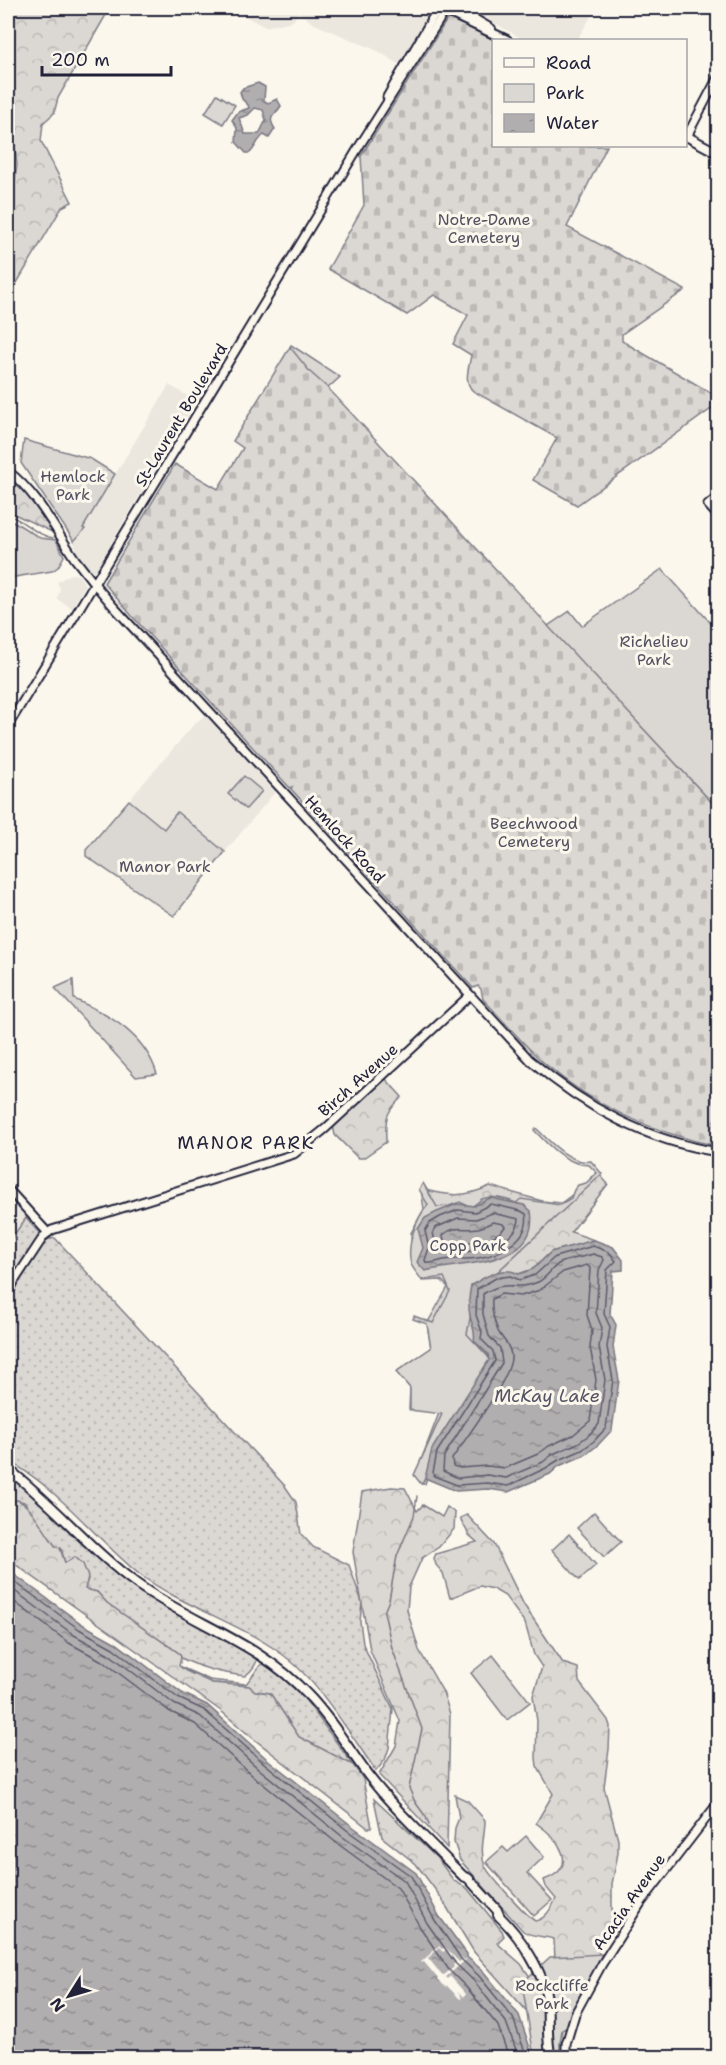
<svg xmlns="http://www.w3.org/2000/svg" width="726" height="2065" font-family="'Shantell Sans',sans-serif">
<defs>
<pattern id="grass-dots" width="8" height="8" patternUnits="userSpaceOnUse" patternTransform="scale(1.5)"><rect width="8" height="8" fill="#dbd8d3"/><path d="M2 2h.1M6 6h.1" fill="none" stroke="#bcb9b6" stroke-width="1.8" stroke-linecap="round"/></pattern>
<pattern id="forest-crowns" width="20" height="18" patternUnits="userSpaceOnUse" patternTransform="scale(1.5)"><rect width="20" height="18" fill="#dbd8d3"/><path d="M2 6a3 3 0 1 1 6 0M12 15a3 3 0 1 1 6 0" fill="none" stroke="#bcb9b6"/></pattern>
<pattern id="cemetery-stones" width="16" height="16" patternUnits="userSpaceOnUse" patternTransform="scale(1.5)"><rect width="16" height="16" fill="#dbd8d3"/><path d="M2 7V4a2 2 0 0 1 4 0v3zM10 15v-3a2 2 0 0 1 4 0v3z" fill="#bcb9b6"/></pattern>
<pattern id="water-ripples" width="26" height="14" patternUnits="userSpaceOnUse" patternTransform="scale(1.5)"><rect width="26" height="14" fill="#b1aeb0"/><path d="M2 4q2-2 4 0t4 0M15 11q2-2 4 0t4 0" fill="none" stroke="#908d90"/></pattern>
</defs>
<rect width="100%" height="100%" fill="#fbf7ec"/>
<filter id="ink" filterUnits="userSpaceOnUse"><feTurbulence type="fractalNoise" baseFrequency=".0167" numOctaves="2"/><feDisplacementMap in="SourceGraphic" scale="12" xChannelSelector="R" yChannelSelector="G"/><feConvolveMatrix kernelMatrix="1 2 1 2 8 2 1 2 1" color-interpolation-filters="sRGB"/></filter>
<g filter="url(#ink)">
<g fill="#ebe7df">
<path d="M 231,8 L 425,8 L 429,16 L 400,65 L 378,51 L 312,23 L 299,12 L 293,21 L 265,27 Z"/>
<path d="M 468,8 L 596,8 L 577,40 L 524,40 Z"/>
<path d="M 169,385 L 196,401 L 96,569 L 92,573 L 77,555 L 74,541 L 85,530 L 83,528 Z"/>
<path d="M 71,574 L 79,575 L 85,585 L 72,608 L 57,599 L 60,589 L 57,582 Z"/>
<path d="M 206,715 L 276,791 L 225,852 L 178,813 L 164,829 L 129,800 L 196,722 Z"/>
<path d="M 8,1198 L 26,1218 L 8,1243 Z"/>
</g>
<g fill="url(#grass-dots)" stroke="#7e7d87" stroke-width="1.5">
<path d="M 26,1218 L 39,1233 L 39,1238 L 8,1284 L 8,1243 Z"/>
<path d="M 55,1238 L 285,1486 L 296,1502 L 301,1534 L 313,1547 L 349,1565 L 362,1602 L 360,1621 L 363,1644 L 393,1709 L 389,1748 L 385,1760 L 376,1771 C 350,1734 316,1677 279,1652 C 235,1621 182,1606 139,1574 C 106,1547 79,1514 46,1487 C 35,1477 21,1469 9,1460 L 14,1451 L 15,1436 L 8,1419 L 8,1306 L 16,1285 L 45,1240 Z"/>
<path d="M 8,1474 L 23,1485 L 135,1586 L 169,1609 L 243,1646 L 256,1656 C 259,1663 251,1671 245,1676 C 222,1673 203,1669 181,1658 L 180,1654 L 107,1603 L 97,1592 L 84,1589 L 88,1579 L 75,1557 L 65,1563 L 61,1548 L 56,1547 L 24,1502 L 17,1500 L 8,1504 Z"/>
<path d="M 262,1663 L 268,1664 L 305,1699 L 353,1765 L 299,1737 L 270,1693 L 255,1691 L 249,1686 L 212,1683 L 186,1671 L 178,1666 L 210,1680 L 246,1684 Z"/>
</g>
<g fill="url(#forest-crowns)" stroke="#7e7d87" stroke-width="1.5" fill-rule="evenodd">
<path d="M 8,8 L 110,8 L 58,98 L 54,113 L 43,123 L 41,141 L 72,202 L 62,207 L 8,298 L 8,227 L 17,165 L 8,92 Z"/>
<path d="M 8,476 L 31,497 L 54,533 L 8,511 Z"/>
<path d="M 385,1078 L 402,1097 C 385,1113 385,1119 386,1142 L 363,1158 L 358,1158 L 335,1135 L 333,1126 Z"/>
<path d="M 598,1173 L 608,1184 L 571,1232 L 594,1240 L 551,1252 L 533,1269 L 519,1274 L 470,1317 L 489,1359 L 425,1478 L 415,1476 L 439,1413 L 409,1409 L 410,1388 L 396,1372 L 431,1348 L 427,1324 L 448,1287 L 441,1280 L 422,1281 L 412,1261 L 411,1233 L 424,1209 L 421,1189 C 449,1196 464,1198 490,1186 L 542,1201 L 561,1203 L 589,1182 L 591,1177 ZM 457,1204 L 474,1206 L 417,1262 Z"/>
<path d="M 391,1487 L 405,1488 L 417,1511 L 423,1505 L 442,1517 L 447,1507 L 455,1513 L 454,1529 L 439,1547 L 422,1558 L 409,1587 L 407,1610 L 419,1650 L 443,1692 L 450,1714 L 447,1848 L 379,1775 L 396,1746 L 400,1721 L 370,1650 L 353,1552 L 362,1492 Z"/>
<path d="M 17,1500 C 31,1504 46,1534 56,1547 L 60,1548 L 65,1563 L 75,1557 L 83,1564 L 88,1577 L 85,1589 L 97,1592 L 107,1603 L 180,1654 L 181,1658 L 179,1666 L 186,1671 L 212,1683 L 249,1686 L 255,1691 L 270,1693 L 299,1737 L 353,1765 L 363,1779 L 372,1828 L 368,1828 L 250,1736 L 221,1711 L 8,1559 L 8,1504 Z"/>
<path d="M 467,1515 L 494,1544 L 524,1605 L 563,1663 L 578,1668 L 579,1682 L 608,1720 L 610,1726 L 609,1749 L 604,1787 L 618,1840 L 618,1853 L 612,1884 L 612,1910 L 621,1917 L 621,1924 L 614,1933 L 601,1931 L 598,1958 L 555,1960 L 554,1939 C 544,1936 532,1937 523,1931 L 460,1860 L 454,1842 L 455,1828 L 459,1818 L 455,1795 L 468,1801 L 485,1820 C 485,1835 479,1851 485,1866 C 489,1875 526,1915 535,1921 C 546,1919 551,1908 556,1899 L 546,1887 L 544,1880 C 581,1867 558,1838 536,1823 L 553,1794 L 537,1766 L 536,1758 L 537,1721 L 533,1696 L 542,1667 L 534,1655 L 525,1623 L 505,1596 L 493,1589 L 480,1586 L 450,1598 L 443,1573 L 436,1565 L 434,1558 L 436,1554 L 477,1542 L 469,1535 L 460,1518 Z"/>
<path d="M 374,1799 L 437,1858 L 454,1881 L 467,1888 L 502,1931 L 504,1936 L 497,1943 L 521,1964 L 533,1981 L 536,2057 L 528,2015 L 524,2008 L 474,1952 L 440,1896 L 416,1864 L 382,1837 Z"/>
</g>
<g fill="url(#cemetery-stones)" stroke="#7e7d87" stroke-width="1.5">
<path d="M 448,18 L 451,18 L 494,40 L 494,146 L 607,146 L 567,227 L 685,290 L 622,334 L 622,341 L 718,397 L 718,404 L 577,505 L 533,480 L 557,438 L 473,391 C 463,381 469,368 471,355 L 453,344 L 468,315 L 434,295 L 407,315 L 328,269 L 364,205 L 361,156 Z"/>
<path d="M 290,347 L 718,809 L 718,1146 C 653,1133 593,1106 543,1062 C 522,1043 503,1020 483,999 L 481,989 L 478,986 L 473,988 L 291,789 L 292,787 L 290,788 L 132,616 L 104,583 L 175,464 L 218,489 L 243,448 L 233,441 Z"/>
</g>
<g fill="#dbd8d3" stroke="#7e7d87" stroke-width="1.5">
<path d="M 217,94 L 235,105 L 223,124 L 205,113 Z"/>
<path d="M 291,345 L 340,377 L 328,388 L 310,372 L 290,347 Z"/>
<path d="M 24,440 L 91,459 L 115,474 L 83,528 L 85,529 L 74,541 L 21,463 Z"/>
<path d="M 8,518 L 40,538 L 56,540 L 64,556 L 58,567 L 52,571 L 8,578 Z"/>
<path d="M 662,569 L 718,631 L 718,809 L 548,626 L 570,611 L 582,626 Z"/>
<path d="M 244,776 L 262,791 L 246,809 L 228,794 Z"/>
<path d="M 129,800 L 164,829 L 177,812 L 225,852 L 174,916 L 86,856 L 86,850 Z"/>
<path d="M 73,980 L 74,999 C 110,1015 145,1035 157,1074 L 136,1077 L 55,988 Z"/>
<path d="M 536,1128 C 549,1141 571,1165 591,1161 L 602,1174 L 475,1293 L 467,1334 L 493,1362 L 434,1454 L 425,1484 L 421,1484 L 414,1475 L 442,1414 L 410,1410 L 410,1388 L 396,1372 L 431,1348 L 427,1324 L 413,1319 L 414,1316 L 433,1323 L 450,1291 L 444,1277 L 422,1280 C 419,1276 413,1269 411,1264 C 406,1246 416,1218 428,1205 L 419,1189 L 423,1183 L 437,1207 L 449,1206 L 460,1202 L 470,1207 C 476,1205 477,1202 482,1199 C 491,1195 507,1199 516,1203 L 521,1199 L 560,1205 L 571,1198 L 574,1190 L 578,1185 L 586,1183 L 597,1173 L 589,1165 C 566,1165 548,1145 534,1130 Z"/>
<path d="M 594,1512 L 621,1542 L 604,1557 L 577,1528 Z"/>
<path d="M 569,1534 L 596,1565 L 579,1580 L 552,1550 Z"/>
<path d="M 493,1655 L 530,1702 L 507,1720 L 471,1673 Z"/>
<path d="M 526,1836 L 544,1857 L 527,1873 L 552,1900 L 534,1916 L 486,1862 L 503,1847 L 508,1852 Z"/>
<path d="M 602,1954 L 585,1987 L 568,2027 L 562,2030 L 560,2043 L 560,2057 L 534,2057 L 522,1983 L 550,1957 Z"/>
</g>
<g fill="url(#water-ripples)" stroke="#787681" stroke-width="1.5" fill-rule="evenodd">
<path d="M 258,83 L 265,87 L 264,100 L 268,103 L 277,99 L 281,106 C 274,117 267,116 275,129 L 269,138 L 264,135 C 257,140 256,147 250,153 L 246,153 L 236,142 L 237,128 L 232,120 L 238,112 L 249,108 L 248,105 L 242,99 L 240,92 L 243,88 ZM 255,108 L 263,110 L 266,120 L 259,134 L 245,134 L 239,118 L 248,115 Z"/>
<path d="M 490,1198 L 524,1205 L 531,1211 C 540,1267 460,1262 425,1271 L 417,1262 L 423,1248 L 418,1229 L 425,1218 L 437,1212 L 457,1204 L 474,1206 Z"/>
<path d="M 594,1240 L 613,1247 L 623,1260 L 623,1270 L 613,1271 L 610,1314 L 616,1325 L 613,1347 L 619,1380 L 612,1430 L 598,1445 L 585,1455 L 559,1466 L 550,1474 L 508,1492 L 488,1489 L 456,1491 L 425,1478 L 432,1449 L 489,1360 L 488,1354 L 474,1341 C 476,1331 472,1326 470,1316 C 468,1306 469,1295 471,1285 C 486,1277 502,1265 519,1274 L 533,1269 L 551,1252 Z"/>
<path d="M 8,1570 L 82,1624 L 116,1643 L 182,1693 L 207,1705 L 267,1759 L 352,1826 L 416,1873 L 439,1916 L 467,1954 L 467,1957 L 483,1971 L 519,2015 L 533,2057 L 8,2057 Z"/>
</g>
<path fill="#fbf7ec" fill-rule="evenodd" d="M 439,1946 L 442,1949 L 445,1947 L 459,1962 L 462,1960 L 458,1953 L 464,1960 L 468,1958 L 446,1977 L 448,1979 L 450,1976 L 466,1994 L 464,1997 L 457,1992 L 462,1998 L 460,1999 L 447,1986 L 445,1987 L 424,1962 L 420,1963 ZM 439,1948 L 443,1952 L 446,1950 L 456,1962 L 453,1965 L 454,1967 L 444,1975 L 441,1974 L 428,1958 Z"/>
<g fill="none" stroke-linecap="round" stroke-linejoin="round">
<g stroke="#5b5a6a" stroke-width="1.5">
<path d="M 491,1204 L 521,1211 L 526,1214 C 531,1239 499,1255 478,1258 C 467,1260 455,1258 444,1260 C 438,1261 432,1264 426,1263 L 425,1260 L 429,1248 L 425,1231 L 430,1223 L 440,1217 L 458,1210 L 475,1212 Z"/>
<path d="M 492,1213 L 519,1219 C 517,1248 459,1256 437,1252 L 433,1232 L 435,1228 L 458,1218 L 476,1219 Z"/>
<path d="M 493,1222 L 503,1224 L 505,1227 C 493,1244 465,1242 447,1243 L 444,1241 L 443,1235 C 456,1224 464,1231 478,1228 C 483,1227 488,1224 493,1222 Z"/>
<path d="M 593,1246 L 609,1252 L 616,1261 L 607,1270 L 604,1314 L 610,1327 L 607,1347 L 613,1380 L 606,1428 L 594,1441 L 582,1450 L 557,1461 L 546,1468 L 508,1486 L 487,1483 L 457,1485 L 434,1476 L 433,1473 L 437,1452 L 495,1361 L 493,1351 L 481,1339 L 482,1332 L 476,1315 L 477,1289 L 496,1278 L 510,1276 L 520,1280 L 535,1275 L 555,1257 Z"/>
<path d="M 593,1254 L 602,1257 L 604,1260 L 599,1270 L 596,1313 L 602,1328 L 599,1347 L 605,1380 L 599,1424 L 589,1435 L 578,1443 L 553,1454 L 543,1462 L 506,1478 L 487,1475 L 458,1478 L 443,1471 L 444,1456 L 502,1363 L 500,1348 L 489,1336 L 483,1314 L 483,1294 C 508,1278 515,1292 538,1282 C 547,1278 552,1267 560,1263 C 570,1259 583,1257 593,1254 Z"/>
<path d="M 587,1265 L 590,1268 L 587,1315 L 592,1330 L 590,1347 L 596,1380 L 590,1421 L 573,1435 L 549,1446 L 538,1454 L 505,1468 L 487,1466 L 460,1468 L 453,1466 L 452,1459 C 465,1439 514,1375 511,1355 C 509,1342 502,1340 498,1331 C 494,1321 491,1310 492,1299 L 501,1294 L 521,1296 L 540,1290 L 563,1272 Z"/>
<path d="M 8,1577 L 79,1629 L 113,1648 L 178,1698 L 204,1710 L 264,1763 L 348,1831 L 411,1876 L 434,1919 L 462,1960 L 479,1976 L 513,2018 L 527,2058"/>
<path d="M 8,1586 L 74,1635 L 109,1654 L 174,1704 L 200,1716 L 259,1769 L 343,1837 L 405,1881 L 427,1923 L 456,1964 L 474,1981 L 506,2022 L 519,2058"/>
<path d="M 8,1597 L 69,1643 L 104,1662 L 169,1711 L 195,1724 L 253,1776 L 338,1844 L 398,1888 L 420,1927 L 449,1970 L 467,1988 L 498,2026 L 509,2058"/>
</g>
<g stroke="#787681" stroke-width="1.5">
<path d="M 8,515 C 24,520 35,535 53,538"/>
<path d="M 422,1484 L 425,1478"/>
<path d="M 417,1496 L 414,1516 L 397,1556 L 389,1600 L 384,1612 L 392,1648 L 422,1729 L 409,1788 L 415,1802 L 426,1817 L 429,1825"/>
</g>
<g stroke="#22223b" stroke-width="11">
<g id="secondary">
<path d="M 387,97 L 438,8"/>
<path d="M 688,137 L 690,130 L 718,77"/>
<path d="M 8,471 C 38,494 54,528 75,559 C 87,575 100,591 113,606 L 530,1060 C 586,1108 645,1140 718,1152"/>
<path d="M 718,497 L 708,505 L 718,516"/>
<path d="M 8,726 L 360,145 L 447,8"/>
<path d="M 8,1189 L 48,1233"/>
<path d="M 13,1283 L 44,1236 L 52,1230 L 294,1154 L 325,1129 L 470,995"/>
<path d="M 566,2058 L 566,2044 L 575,2014 L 602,1964 L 641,1903 L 718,1803"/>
</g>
</g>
<g stroke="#22223b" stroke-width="12">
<g id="primary">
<path d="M 439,8 L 507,40"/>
<path d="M 455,8 L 491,29"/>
<path d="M 686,136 L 718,153"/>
<path d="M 8,138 L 8,182"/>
<path d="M 8,1292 L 13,1283"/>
<path d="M 8,1437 L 10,1446 L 8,1457"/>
<path d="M 8,1469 C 54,1504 90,1550 137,1584 C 194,1625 259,1642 308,1695 C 332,1719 350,1752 371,1779 C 395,1810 425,1837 452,1865 L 463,1876 L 468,1878 L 497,1910 L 500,1917"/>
<path d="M 498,1915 C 519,1935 544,1971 547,2000 C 549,2020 546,2039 551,2058"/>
</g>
</g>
<use href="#secondary" stroke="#fbf7ec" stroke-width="7"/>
<use href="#primary" stroke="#fbf7ec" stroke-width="8"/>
</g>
</g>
<g text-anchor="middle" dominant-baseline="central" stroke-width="6" stroke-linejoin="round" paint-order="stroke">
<g font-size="16" fill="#505061" stroke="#fbf7ec">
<text x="484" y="219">Notre-Dame<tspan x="484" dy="18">Cemetery</tspan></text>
<text x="73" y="476">Hemlock<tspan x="73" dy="18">Park</tspan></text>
<text x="654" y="641">Richelieu<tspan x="654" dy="18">Park</tspan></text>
<text x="534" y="823">Beechwood<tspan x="534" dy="18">Cemetery</tspan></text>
<text x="165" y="866">Manor Park</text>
<text x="468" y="1245">Copp Park</text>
<text x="552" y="1985">Rockcliffe<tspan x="552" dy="18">Park</tspan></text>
</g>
<g font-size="16" fill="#22223b" stroke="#fbf7ec">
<text transform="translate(181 415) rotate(-59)">St-Laurent Boulevard</text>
<text transform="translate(345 839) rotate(48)">Hemlock Road</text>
<text transform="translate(358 1080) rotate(-42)">Birch Avenue</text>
<text transform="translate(629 1902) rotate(-55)">Acacia Avenue</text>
</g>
<g font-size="18" letter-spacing="1.5" fill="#22223b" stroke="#fbf7ec">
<text x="246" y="1143">MANOR PARK</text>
</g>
<g font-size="18" font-style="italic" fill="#545364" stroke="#fbf7ec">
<text x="547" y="1396">McKay Lake</text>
</g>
</g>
<rect width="726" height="2065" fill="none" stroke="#fbf7ec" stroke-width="30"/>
<rect x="15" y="15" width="696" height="2035" fill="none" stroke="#22223b" stroke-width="2" filter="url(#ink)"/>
<rect x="492" y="39" width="195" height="108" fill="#fbf7ec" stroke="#a4a2a5" stroke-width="1.5"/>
<rect x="504" y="58" width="30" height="9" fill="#fbf7ec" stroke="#a4a2a5" stroke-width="1.5"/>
<text x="546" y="69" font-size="18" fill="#22223b">Road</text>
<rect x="504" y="84" width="30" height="18" fill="#dbd8d3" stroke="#a4a2a5" stroke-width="1.5"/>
<text x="546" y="99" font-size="18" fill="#22223b">Park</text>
<rect x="504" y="114" width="30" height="18" fill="url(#water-ripples)" stroke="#a4a2a5" stroke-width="1.5"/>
<text x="546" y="129" font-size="18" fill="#22223b">Water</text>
<g transform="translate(69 1996) rotate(233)" stroke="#fbf7ec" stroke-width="4.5" paint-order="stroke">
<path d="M0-4.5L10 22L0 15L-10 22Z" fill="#22223b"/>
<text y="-9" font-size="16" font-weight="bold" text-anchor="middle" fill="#22223b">N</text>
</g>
<path d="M42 66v9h129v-9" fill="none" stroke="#22223b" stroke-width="3"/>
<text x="51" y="66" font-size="18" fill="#22223b" stroke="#fbf7ec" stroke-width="4.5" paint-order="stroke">200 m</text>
</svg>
